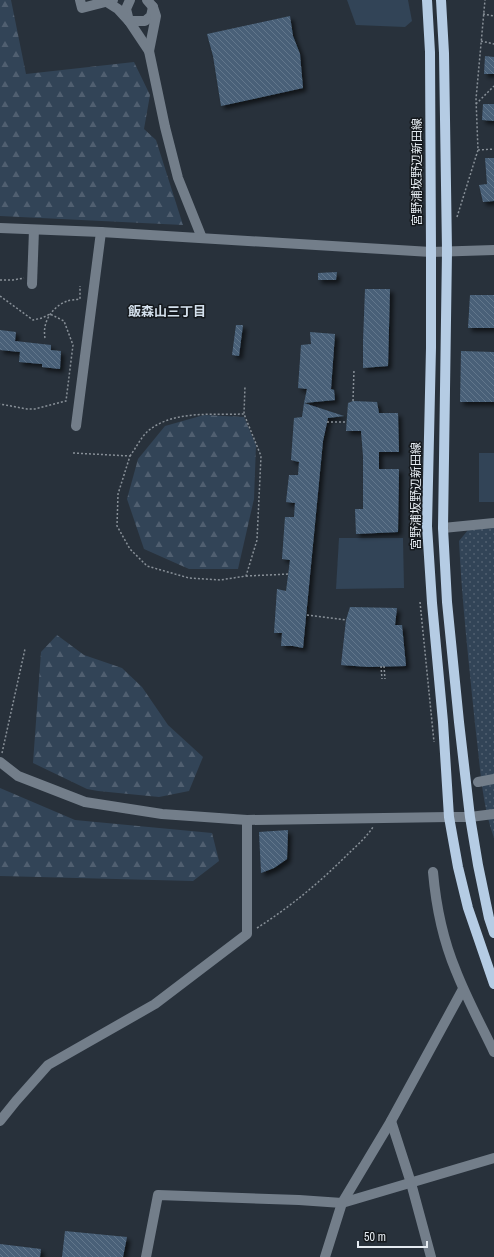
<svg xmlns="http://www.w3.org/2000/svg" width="494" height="1257" font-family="'Archivo Narrow','Noto Sans JP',sans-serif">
<defs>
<pattern id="forest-firs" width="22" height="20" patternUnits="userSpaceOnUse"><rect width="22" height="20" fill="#324457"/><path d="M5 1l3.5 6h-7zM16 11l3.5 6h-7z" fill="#505f70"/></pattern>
<pattern id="park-dots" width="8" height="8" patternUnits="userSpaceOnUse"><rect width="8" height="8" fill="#324457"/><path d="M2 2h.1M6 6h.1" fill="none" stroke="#505f70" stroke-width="1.8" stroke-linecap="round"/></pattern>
<pattern id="building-back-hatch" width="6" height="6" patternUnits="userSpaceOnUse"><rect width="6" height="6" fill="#486078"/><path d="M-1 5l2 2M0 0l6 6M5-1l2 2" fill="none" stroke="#62778c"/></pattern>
<filter id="shadow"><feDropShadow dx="3.5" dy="3.5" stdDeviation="2" flood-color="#0009"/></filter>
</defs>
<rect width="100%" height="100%" fill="#28313b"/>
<g fill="#324457">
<path d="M 347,0 L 408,0 L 412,21 L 405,27 L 356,25 Z"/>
<rect x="479" y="453" width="15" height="49"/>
<path d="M 339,538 L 403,538 L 404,588 L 336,589 Z"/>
</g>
<g fill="url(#forest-firs)">
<path d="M 0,0 L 11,0 L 26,74 L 134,62 L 150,95 L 144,129 L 156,140 L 183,225 L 0,216 Z"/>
<path d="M 204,415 L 244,417 L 256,445 L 254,499 L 238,569 L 189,569 L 144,549 L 127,499 L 138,459 L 165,426 Z"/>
<path d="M 57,635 L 84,655 L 122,668 L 142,687 L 168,725 L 203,757 L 189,791 L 159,797 L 98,791 L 87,789 L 33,763 L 41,652 Z"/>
<path d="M 0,788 L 75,820 L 212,833 L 219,861 L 193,881 L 0,876 Z"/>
</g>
<path fill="url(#park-dots)" d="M 494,528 L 494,838 C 481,802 480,762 475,724 C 469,663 462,603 459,541 L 468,530 Z"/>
<g fill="url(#building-back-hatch)" filter="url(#shadow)">
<path d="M 290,16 L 293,36 L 300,54 L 303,88 L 221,106 L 213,56 L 207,34 Z"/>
<path d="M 485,56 L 494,57 L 494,74 L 484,74 Z"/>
<path d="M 483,104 L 494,104 L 494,121 L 482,120 Z"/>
<path d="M 485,158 L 494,158 L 494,201 L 483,202 L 479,185 L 487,184 Z"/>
<path d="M 337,272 L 336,280 L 318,280 L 318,273 Z"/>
<path d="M 365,289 L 390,289 L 388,366 L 363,368 L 363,342 Z"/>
<path d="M 470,295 L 494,295 L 494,328 L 468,328 Z"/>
<path d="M 236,325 L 243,325 L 239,356 L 232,355 Z"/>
<path d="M 0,330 L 16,332 L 15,341 L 51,345 L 51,350 L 61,351 L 60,369 L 42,367 L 42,364 L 19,362 L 20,352 L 0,350 Z"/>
<path d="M 310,332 L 335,334 L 331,389 L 334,390 L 335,400 L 304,403 L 307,389 L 298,388 L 301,345 L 311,344 Z"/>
<path d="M 461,351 L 494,352 L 494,402 L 460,402 Z"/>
<path d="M 353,401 L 377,402 L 379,413 L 398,413 L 399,452 L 379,452 L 379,469 L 399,469 L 398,532 L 356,534 L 355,509 L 363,509 L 363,456 L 361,431 L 346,431 L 348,403 Z"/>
<path d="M 304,403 L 344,416 L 328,418 L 323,441 L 303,648 L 293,646 L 281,646 L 282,633 L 274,633 L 277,589 L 286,591 L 290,560 L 282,559 L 285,517 L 294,517 L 295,503 L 286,502 L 289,475 L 298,475 L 299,462 L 291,460 L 294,418 L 302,417 Z"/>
<path d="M 350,607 L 397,608 L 395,625 L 402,625 L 406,666 L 369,667 L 341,665 L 346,620 Z"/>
<path d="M 288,830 L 287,859 L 274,868 L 261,873 L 259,832 Z"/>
<path d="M 65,1231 L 127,1237 L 123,1257 L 62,1257 Z"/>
<path d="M 0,1244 L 41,1249 L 40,1257 L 0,1257 Z"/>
</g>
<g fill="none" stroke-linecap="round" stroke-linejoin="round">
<g stroke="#889098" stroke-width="1.5" stroke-dasharray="2 2" stroke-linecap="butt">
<path d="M 483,14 L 494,16"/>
<path d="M 481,41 L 494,44"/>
<path d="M 476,104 L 494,86"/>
<path d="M 478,150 L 494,149"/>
<path d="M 457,217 L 478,150 L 476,99 L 485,0"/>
<path d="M 0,280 L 13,280 L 24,278"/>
<path d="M 0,296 L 33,320 L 42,318 L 50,314 L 64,321 L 73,345 L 66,401 L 35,409 L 27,409 L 0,404"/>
<path d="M 45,338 C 42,322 52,307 67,301 C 70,300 75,300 80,299 L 80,286"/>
<path d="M 353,401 L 354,369"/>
<path d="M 327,422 L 346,422"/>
<path d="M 73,453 L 130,456 L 118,494 L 117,526 L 130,549 L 147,566 L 189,578 L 220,580 L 246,576 L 257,540 L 261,456 L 244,414 L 245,386"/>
<path d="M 130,456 C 136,448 141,437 148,431 C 173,410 213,415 244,414"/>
<path d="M 246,576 L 290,574"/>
<path d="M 420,602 L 434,742"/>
<path d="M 307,615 L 346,620"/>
<path d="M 381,666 L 382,679"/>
<path d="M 384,666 L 385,679"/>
<path d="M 2,753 L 25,649"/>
<path d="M 257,928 C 290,907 319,883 346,856 C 355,847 366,838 373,827"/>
</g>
<g stroke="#737e8a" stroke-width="10">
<path d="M 80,0 L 82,8 L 113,0"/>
<path d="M 130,0 L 126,9 L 129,21 L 145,21 L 151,16 L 153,7"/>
<path d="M 147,0 L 153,7 L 156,16 L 149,51"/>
<path d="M 107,2 L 118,9 L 129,21 L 149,51 L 165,127 L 178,178 L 202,238"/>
<path d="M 0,228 L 101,232 L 431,252 L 494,250"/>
<path d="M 32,284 L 34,230"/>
<path d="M 76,426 L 101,232"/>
<path d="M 443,528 L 494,523"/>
<path d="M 0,762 L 18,776 L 85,802 L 162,814 L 247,820 L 449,817 L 470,817 L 494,814"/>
<path d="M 478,782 L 494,779"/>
<path d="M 433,872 C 436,906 443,940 456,971 C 467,999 481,1025 494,1052"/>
<path d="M 0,1121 L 16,1101 L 48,1065 L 155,1004 L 247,934 L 247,820"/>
<path d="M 391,1121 L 411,1183 L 431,1257"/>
<path d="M 146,1257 L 158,1195 L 299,1200 L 342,1203 L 494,1158"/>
<path d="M 325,1257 L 342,1203 L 391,1121 L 463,989"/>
</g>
<g stroke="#b5cce4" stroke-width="10">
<path d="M 427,0 L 430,52 L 431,252 L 431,348 L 427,526 L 432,603 L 443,722 L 449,817 L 458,867 L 468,908 L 494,984"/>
<path d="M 441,0 L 444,53 L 447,251 L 443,528 L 447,602 L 459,722 L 470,817 L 478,865 L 489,918 L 494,933"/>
</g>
</g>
<g text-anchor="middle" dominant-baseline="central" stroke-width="3" stroke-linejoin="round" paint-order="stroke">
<g font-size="12" fill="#e5ebf1" stroke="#15191d">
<text transform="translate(417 172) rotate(-90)">宮野浦坂野辺新田線</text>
<text transform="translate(416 496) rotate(-90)">宮野浦坂野辺新田線</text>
</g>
<g font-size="13" font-weight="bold" fill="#d4e0ec" stroke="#15191d">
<text x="167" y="311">飯森山三丁目</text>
</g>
</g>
<path d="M358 1241v6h69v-6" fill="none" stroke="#e5ebf1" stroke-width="2"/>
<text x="364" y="1241" font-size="12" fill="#e5ebf1" stroke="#15191d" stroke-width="3" paint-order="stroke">50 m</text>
</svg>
